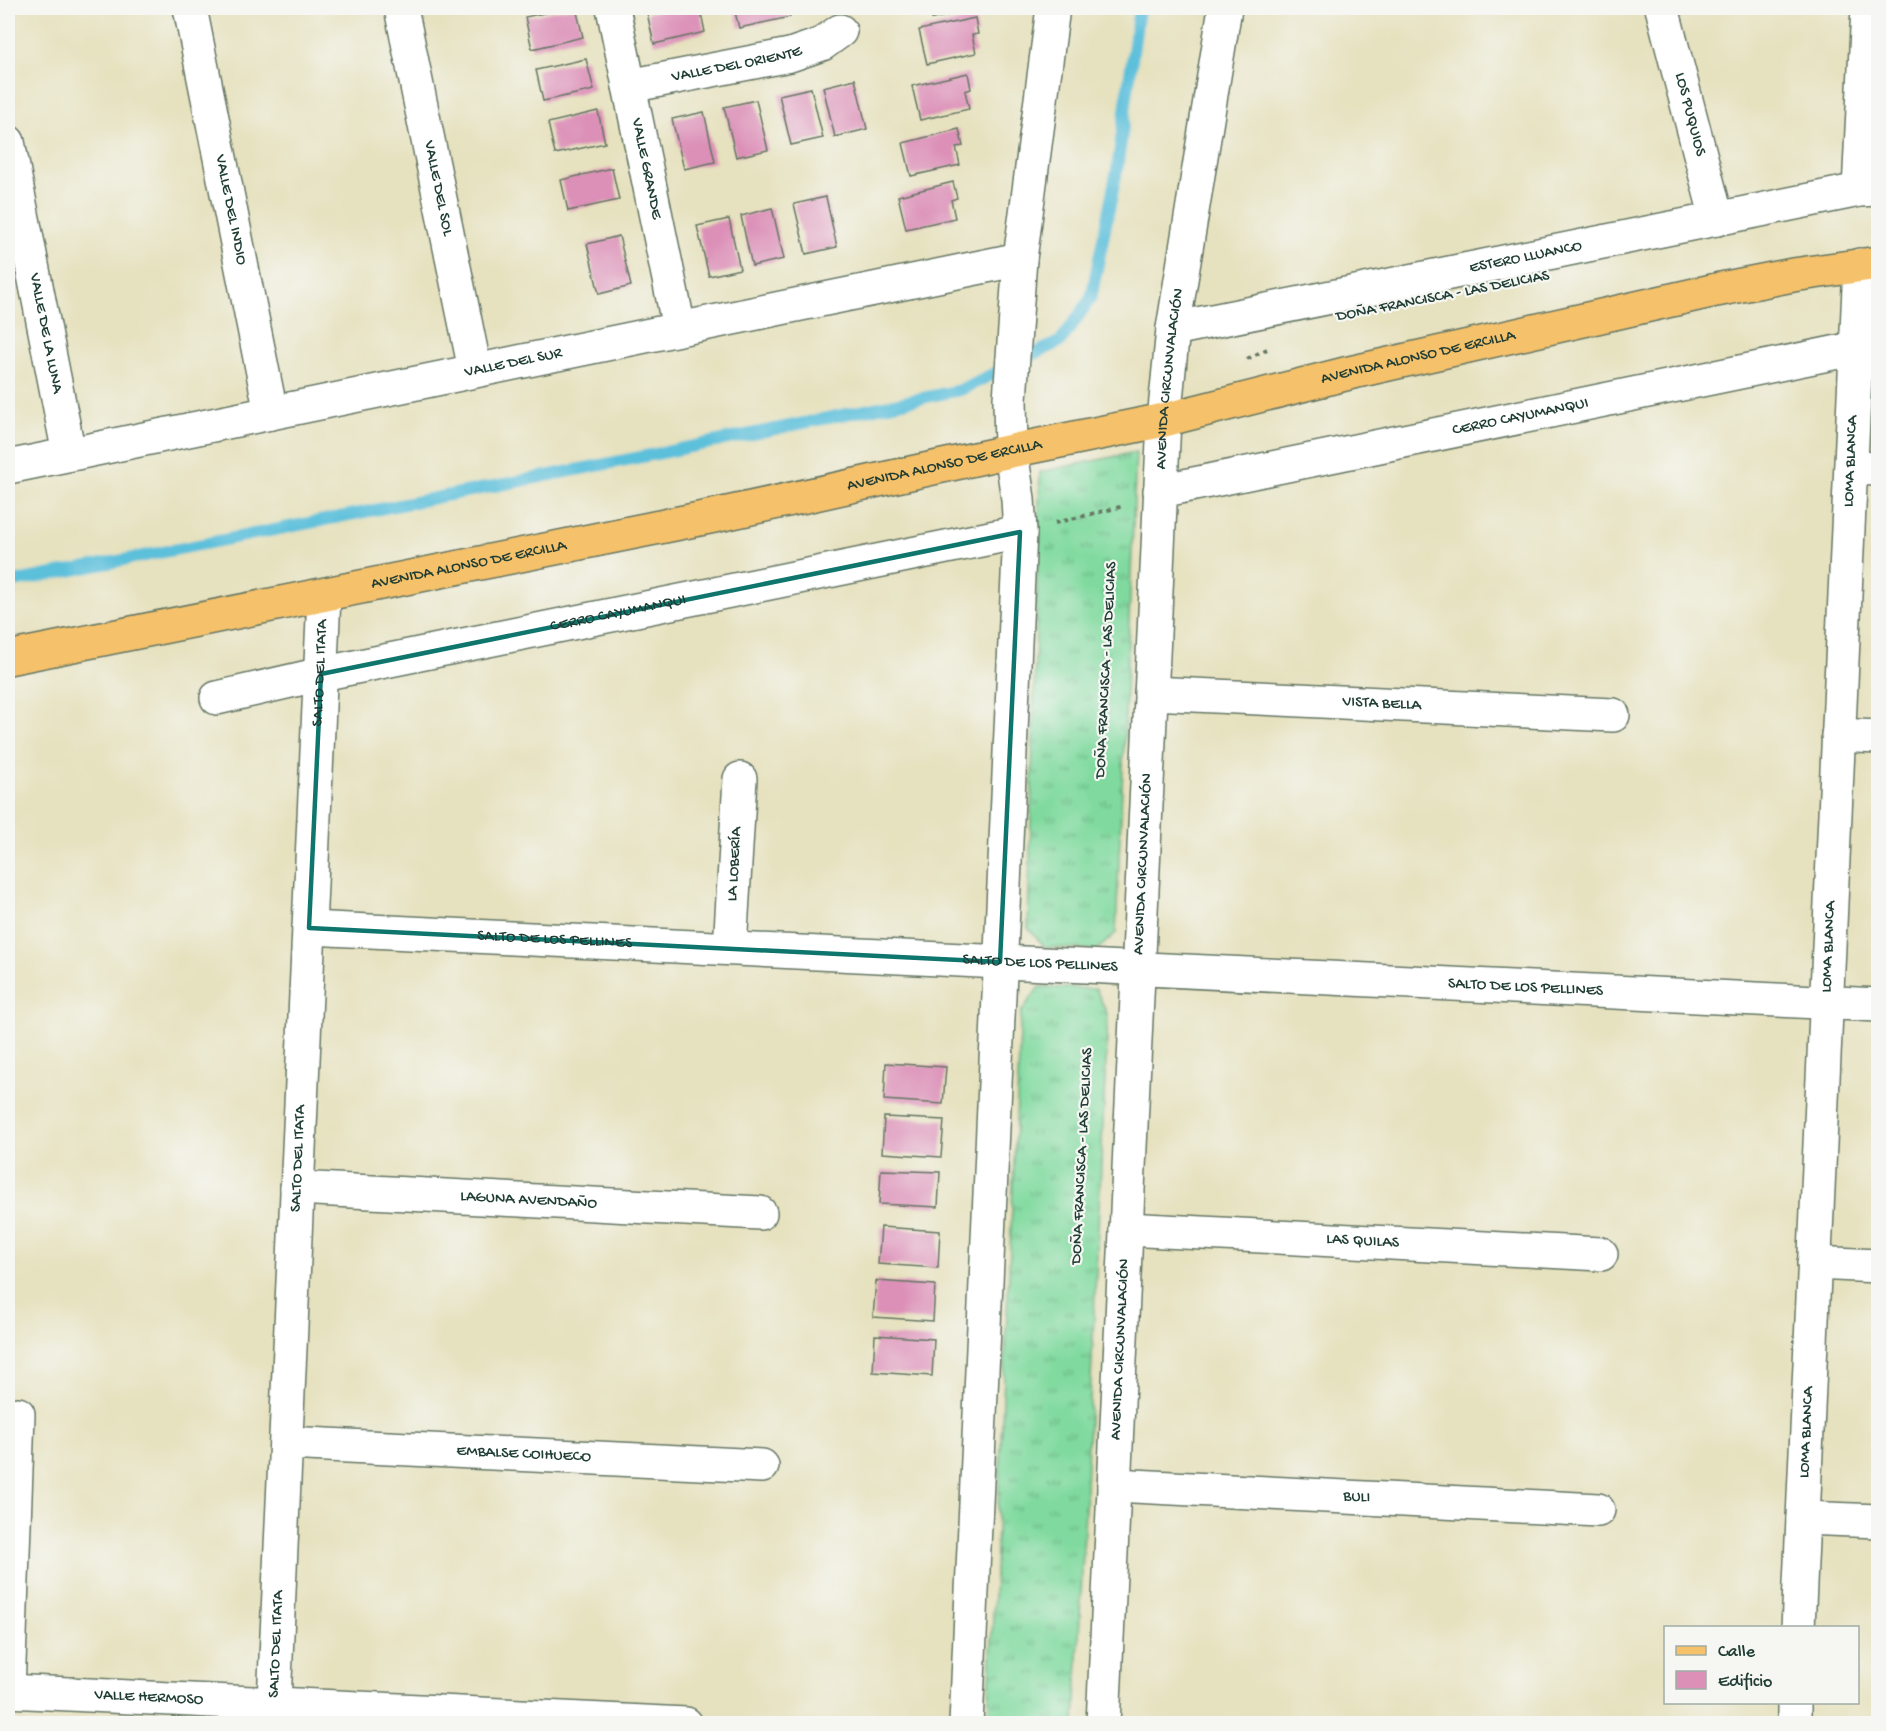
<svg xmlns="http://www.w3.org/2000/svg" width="1886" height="1731" font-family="'Gochi Hand',sans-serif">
<defs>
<pattern id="grass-tufts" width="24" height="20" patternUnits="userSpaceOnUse" patternTransform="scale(1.5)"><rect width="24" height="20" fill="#80da9f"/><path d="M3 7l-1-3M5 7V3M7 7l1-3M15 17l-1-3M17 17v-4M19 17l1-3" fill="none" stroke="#68b282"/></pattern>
</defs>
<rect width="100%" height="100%" fill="#f6f6f2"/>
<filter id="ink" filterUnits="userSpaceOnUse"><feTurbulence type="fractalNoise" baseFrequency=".0167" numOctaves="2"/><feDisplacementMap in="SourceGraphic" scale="12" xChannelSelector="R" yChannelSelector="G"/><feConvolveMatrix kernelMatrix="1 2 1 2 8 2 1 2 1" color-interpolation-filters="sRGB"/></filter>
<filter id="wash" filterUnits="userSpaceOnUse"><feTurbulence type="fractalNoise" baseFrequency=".008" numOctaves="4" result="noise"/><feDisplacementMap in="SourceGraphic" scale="24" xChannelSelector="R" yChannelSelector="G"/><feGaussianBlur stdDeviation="1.35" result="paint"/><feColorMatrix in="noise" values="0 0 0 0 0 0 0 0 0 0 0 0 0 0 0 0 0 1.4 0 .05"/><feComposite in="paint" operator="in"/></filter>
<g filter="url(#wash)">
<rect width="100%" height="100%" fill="#e6e1be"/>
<g fill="url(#grass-tufts)" stroke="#508c6a" stroke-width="1.5">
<path d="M 1136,452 L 1116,933 L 1097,950 L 1045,947 L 1028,928 L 1040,472 Z"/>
<path d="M 1039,987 L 1096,989 L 1108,1016 L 1075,1723 L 988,1723 L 1021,1012 Z"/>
</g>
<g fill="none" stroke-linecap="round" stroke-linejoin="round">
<path stroke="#5dc0db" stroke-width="12" d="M 8,583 L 666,452 L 960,390 L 1061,341 L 1091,298 L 1117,170 L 1139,8"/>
</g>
<g id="blocks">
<g fill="#dc8fb7">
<path d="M 568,8 L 576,8 L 583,37 L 532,49 L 525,17 Z"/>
<path d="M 669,8 L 700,8 L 705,32 L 654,44 L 647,13 Z"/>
<path d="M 734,8 L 787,8 L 790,17 L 739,28 Z"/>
<path d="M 929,8 L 980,8 L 932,19 Z"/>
<path d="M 975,18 L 978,34 L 972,35 L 976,53 L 927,64 L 919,30 Z"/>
<path d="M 586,59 L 594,90 L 543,101 L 536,70 Z"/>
<path d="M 968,73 L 971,89 L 965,91 L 969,109 L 920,120 L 912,86 Z"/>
<path d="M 855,79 L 867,129 L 835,137 L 823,87 Z"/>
<path d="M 811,88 L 823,138 L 791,145 L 779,95 Z"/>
<path d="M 756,100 L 768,150 L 736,157 L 724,107 Z"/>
<path d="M 598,111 L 605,143 L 555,154 L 548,123 Z"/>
<path d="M 704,112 L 715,162 L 684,169 L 672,119 Z"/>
<path d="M 959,129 L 963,146 L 956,147 L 960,165 L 911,176 L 903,143 Z"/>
<path d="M 612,168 L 619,200 L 568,211 L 561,180 Z"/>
<path d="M 953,182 L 957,198 L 951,200 L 955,218 L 906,229 L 898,196 Z"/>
<path d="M 826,197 L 837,247 L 806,254 L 794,204 Z"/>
<path d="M 772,208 L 784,259 L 752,266 L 741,216 Z"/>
<path d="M 729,219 L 740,269 L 709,276 L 697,226 Z"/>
<path d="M 619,236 L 631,286 L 599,294 L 587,244 Z"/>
<path d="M 886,1063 L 946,1067 L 943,1104 L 884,1100 Z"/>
<path d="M 884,1117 L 944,1120 L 941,1157 L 882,1153 Z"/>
<path d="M 881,1170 L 940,1172 L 938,1207 L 879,1204 Z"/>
<path d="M 881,1227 L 940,1231 L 938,1268 L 878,1264 Z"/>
<path d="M 876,1281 L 935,1285 L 933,1321 L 873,1317 Z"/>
<path d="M 875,1335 L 934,1339 L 932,1376 L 873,1372 Z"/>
</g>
</g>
</g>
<g filter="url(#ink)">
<use href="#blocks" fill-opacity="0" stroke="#657664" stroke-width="1.5"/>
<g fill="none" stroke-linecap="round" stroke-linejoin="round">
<g stroke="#657664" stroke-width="36">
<g id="minor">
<path id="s1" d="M 190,8 L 271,413"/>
<path id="s2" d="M 401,8 L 475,370"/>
<path id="s3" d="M 613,8 L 679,328"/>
<path id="s4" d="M 1662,8 L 1717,219"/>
<path id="s5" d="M 629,86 L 790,55 L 822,44 L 840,31"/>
<path id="s6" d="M 8,142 L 69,454"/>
<path d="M 1859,190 L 1868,8"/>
<path id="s7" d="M 1173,329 L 1859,190 L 1878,189"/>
<path id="s8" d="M 8,467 L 1020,259"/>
<path d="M 1851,468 L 1878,469"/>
<path id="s9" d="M 1160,491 L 1877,344"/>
<path id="s10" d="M 1151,693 L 1613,715"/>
<path id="s11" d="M 217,698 L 321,674 L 1020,532"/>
<path d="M 1838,735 L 1878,737"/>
<path id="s12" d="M 309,928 L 1878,1005"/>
<path id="s13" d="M 730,948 L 740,779"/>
<path id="s14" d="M 297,1188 L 760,1213"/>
<path id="s15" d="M 1126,1229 L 1601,1254"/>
<path d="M 1814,1263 L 1878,1266"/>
<path id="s16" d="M 286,1443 L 762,1466"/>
<path id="s17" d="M 1114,1485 L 1598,1510"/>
<path d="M 1803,1518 L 1878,1521"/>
<path id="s18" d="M 1798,1628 L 1860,265"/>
<path id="s19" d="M 8,1691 L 686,1724"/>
<path d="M 8,1691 L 18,1414"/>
<path id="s20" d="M 273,1724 L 324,596"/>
<path d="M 966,1724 L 1020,532 L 1018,499 L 1011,451 L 1010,399 L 1020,259 L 1053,8"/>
<path id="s21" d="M 1103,1724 L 1164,420 L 1173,329 L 1225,8"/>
<path d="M 1794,1724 L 1794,1702"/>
</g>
</g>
<g stroke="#657664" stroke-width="36">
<g id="major">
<path id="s22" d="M 8,658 L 714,516 L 1011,451 L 1164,420 L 1349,373 L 1716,290 L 1793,275 L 1878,263"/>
</g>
</g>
<g stroke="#657664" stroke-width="4" stroke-dasharray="4.5 4.5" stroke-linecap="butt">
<path d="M 1247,359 L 1267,349"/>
<path d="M 1055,523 L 1124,506"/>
</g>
<use href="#minor" stroke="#fff" stroke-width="33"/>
<use href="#major" stroke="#f5c16b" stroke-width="33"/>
</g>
</g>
<path fill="none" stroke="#0f766e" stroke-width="4.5" stroke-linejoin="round" d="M 1020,532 L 1000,962 L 309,928 L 321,674 Z"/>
<g text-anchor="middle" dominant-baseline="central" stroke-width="4.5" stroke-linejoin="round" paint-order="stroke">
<g font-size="16" fill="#1f3d34" stroke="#f6f6f2">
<text stroke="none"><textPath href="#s5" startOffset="110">VALLE DEL ORIENTE</textPath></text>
<text stroke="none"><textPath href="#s4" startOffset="110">LOS PUQUIOS</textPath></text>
<text stroke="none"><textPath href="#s3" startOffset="164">VALLE GRANDE</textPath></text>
<text stroke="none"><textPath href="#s2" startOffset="184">VALLE DEL SOL</textPath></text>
<text stroke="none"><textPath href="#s1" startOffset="206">VALLE DEL INDIO</textPath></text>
<text stroke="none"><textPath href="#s7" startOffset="360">ESTERO LLUANCO</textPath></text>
<text transform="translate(1443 297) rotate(-11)">DOÑA FRANCISCA - LAS DELICIAS</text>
<text stroke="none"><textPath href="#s6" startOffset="195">VALLE DE LA LUNA</textPath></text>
<text stroke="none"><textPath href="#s22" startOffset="1442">AVENIDA ALONSO DE ERCILLA</textPath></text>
<text stroke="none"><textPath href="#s8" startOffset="516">VALLE DEL SUR</textPath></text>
<text stroke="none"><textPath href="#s21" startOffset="1347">AVENIDA CIRCUNVALACIÓN</textPath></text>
<text stroke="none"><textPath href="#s9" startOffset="368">CERRO CAYUMANQUI</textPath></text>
<text stroke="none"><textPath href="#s18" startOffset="1168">LOMA BLANCA</textPath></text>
<text stroke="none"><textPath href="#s22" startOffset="956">AVENIDA ALONSO DE ERCILLA</textPath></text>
<text stroke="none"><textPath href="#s22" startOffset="470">AVENIDA ALONSO DE ERCILLA</textPath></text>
<text stroke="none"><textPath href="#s11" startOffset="410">CERRO CAYUMANQUI</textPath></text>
<text transform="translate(1107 670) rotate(-87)">DOÑA FRANCISCA - LAS DELICIAS</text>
<text stroke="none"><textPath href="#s20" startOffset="1052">SALTO DEL ITATA</textPath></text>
<text stroke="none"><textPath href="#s10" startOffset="231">VISTA BELLA</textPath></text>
<text stroke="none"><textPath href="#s21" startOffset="861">AVENIDA CIRCUNVALACIÓN</textPath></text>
<text stroke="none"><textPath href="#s13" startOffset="84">LA LOBERÍA</textPath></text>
<text stroke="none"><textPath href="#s12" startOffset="246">SALTO DE LOS PELLINES</textPath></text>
<text stroke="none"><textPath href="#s18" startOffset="682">LOMA BLANCA</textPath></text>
<text stroke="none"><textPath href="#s12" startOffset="732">SALTO DE LOS PELLINES</textPath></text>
<text stroke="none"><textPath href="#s12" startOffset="1218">SALTO DE LOS PELLINES</textPath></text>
<text transform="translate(1083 1156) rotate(-87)">DOÑA FRANCISCA - LAS DELICIAS</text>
<text stroke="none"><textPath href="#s20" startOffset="566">SALTO DEL ITATA</textPath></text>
<text stroke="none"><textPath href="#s14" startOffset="232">LAGUNA AVENDAÑO</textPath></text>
<text stroke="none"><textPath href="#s15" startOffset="237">LAS QUILAS</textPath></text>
<text stroke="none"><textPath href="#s21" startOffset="375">AVENIDA CIRCUNVALACIÓN</textPath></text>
<text stroke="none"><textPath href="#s18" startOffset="196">LOMA BLANCA</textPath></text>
<text stroke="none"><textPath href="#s16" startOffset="238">EMBALSE COIHUECO</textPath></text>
<text stroke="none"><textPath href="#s17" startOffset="243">BULI</textPath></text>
<text stroke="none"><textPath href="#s20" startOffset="80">SALTO DEL ITATA</textPath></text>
<text stroke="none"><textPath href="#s19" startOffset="141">VALLE HERMOSO</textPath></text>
</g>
</g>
<rect width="1886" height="1731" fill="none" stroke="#f6f6f2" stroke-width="30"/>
<rect x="1664" y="1626" width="195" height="78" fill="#f6f6f2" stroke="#a0aca6" stroke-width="1.5"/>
<rect x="1676" y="1646" width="30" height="9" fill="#f5c16b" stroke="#a0aca6" stroke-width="1.5"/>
<text x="1718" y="1656" font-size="18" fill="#1f3d34">Calle</text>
<rect x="1676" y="1671" width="30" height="18" fill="#dc8fb7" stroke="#a0aca6" stroke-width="1.5"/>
<text x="1718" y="1686" font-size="18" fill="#1f3d34">Edificio</text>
</svg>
